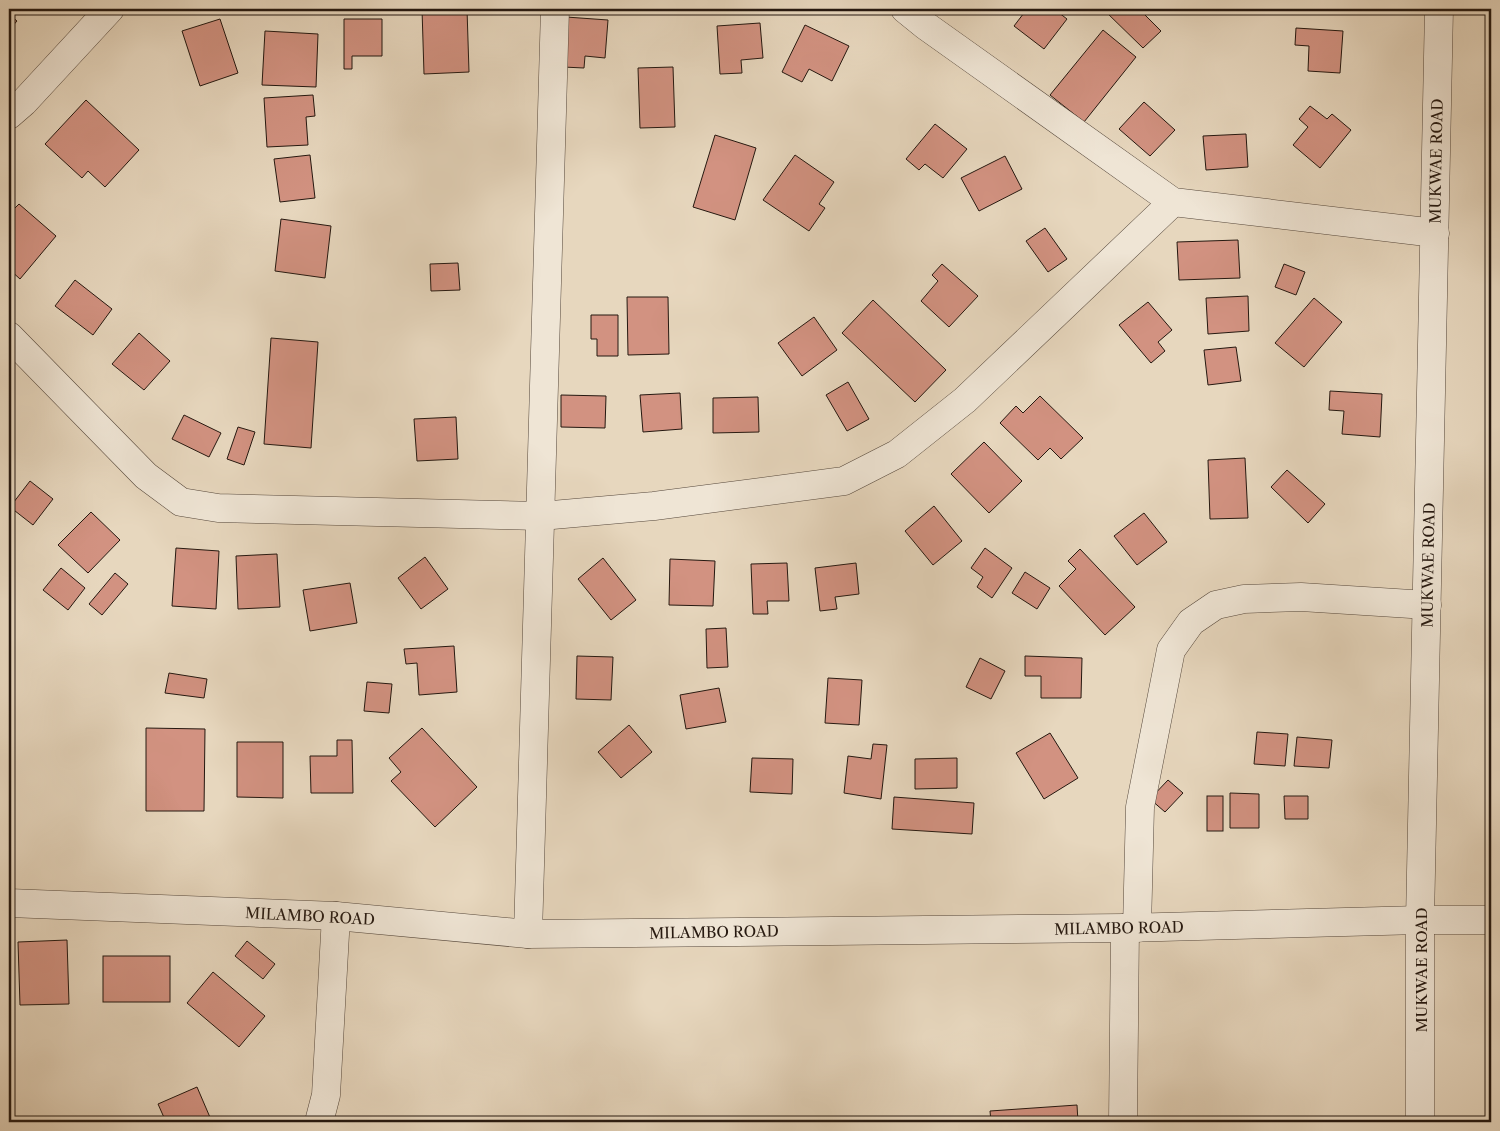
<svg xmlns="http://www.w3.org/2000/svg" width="1500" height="1131" font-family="'Libre Caslon Text',serif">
<rect width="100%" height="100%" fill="#e7d7be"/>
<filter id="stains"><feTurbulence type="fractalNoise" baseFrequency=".004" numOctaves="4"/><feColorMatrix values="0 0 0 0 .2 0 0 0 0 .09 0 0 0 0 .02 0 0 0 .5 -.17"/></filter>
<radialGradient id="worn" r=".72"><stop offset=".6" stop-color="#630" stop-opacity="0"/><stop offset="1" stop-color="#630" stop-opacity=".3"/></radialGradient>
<g fill="#d29281" stroke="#251810">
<path d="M 422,9 L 467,9 L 469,72 L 424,74 Z"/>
<path d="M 1027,9 L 1054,9 L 1067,19 L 1044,49 L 1014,26 Z"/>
<path d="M 1107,9 L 1139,9 L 1161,31 L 1143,48 L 1105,11 Z"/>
<path d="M 9,14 L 17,21 L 9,30 Z"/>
<path d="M 566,17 L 608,20 L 605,58 L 585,56 L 584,68 L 563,67 Z"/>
<path d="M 220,19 L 238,73 L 200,86 L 182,31 Z"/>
<path d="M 344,19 L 382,19 L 382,56 L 352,56 L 352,69 L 344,69 Z"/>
<path d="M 760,23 L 763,58 L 741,60 L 742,73 L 720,74 L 717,26 Z"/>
<path d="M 805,25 L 849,46 L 832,81 L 809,69 L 802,82 L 782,72 Z"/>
<path d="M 1296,28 L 1343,31 L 1340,73 L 1308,71 L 1309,46 L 1295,45 Z"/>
<path d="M 1103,30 L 1136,57 L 1084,122 L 1050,95 Z"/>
<path d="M 265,31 L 318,34 L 316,87 L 262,85 Z"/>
<path d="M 673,67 L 675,127 L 640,128 L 638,68 Z"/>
<path d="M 313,95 L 315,116 L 306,117 L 308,145 L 267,147 L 264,98 Z"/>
<path d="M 86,100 L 139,150 L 105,187 L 88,171 L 82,178 L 45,144 Z"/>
<path d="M 1144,102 L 1175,130 L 1150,156 L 1119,129 Z"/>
<path d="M 1310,106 L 1327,119 L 1332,114 L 1351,130 L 1320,168 L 1293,145 L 1308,127 L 1299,119 Z"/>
<path d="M 935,124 L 967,149 L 943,178 L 925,164 L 919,170 L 906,159 Z"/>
<path d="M 1246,134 L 1248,167 L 1206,170 L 1203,136 Z"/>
<path d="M 715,135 L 756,148 L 735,220 L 693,207 Z"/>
<path d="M 310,155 L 315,198 L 280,202 L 274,159 Z"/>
<path d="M 795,155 L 834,182 L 819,204 L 825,208 L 809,231 L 763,200 Z"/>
<path d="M 1005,156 L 1022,189 L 979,211 L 961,178 Z"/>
<path d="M 19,204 L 56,236 L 20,279 L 9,269 L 9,208 L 12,211 Z"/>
<path d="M 281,219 L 331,226 L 325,278 L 275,271 Z"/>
<path d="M 1045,228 L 1067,259 L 1048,272 L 1026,241 Z"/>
<path d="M 1238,240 L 1240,278 L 1179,280 L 1177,242 Z"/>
<path d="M 458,263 L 460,290 L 431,291 L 430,264 Z"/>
<path d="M 942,264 L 978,296 L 949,327 L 921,301 L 938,281 L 932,275 Z"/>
<path d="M 1284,264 L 1305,272 L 1296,295 L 1275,287 Z"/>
<path d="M 75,280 L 112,309 L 93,335 L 55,306 Z"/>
<path d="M 1248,296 L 1249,331 L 1208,334 L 1206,298 Z"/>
<path d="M 627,297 L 668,297 L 669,354 L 628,355 Z"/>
<path d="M 1314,298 L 1342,322 L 1304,367 L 1275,343 Z"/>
<path d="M 873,300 L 946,370 L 915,402 L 842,333 Z"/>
<path d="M 1148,302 L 1172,330 L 1158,342 L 1165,351 L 1151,363 L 1119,325 Z"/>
<path d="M 591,315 L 618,315 L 618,356 L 597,356 L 597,339 L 591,339 Z"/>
<path d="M 814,317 L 837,350 L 802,376 L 778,343 Z"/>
<path d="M 139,333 L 170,361 L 144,390 L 112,364 Z"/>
<path d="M 271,338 L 318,342 L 311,448 L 264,444 Z"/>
<path d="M 1236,347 L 1241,381 L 1208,385 L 1204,350 Z"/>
<path d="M 848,382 L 869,419 L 847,431 L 826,395 Z"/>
<path d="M 1330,391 L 1382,394 L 1380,437 L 1342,434 L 1344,411 L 1329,410 Z"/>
<path d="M 680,393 L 682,429 L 643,432 L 640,395 Z"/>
<path d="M 561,395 L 606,396 L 605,428 L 561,427 Z"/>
<path d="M 1040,396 L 1083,438 L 1061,459 L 1050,448 L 1038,460 L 1000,423 L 1016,406 L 1023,413 Z"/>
<path d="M 758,397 L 759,432 L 713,433 L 713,398 Z"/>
<path d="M 184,415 L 221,433 L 209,457 L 172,439 Z"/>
<path d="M 456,417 L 458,459 L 417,461 L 414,419 Z"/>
<path d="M 238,427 L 255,432 L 244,465 L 227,459 Z"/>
<path d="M 984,442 L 1022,481 L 989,513 L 951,474 Z"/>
<path d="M 1245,458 L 1248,518 L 1210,519 L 1208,460 Z"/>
<path d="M 1287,470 L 1325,504 L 1308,523 L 1271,487 Z"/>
<path d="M 30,481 L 53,499 L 33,525 L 10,507 Z"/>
<path d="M 934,506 L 962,541 L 933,565 L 905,531 Z"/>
<path d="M 91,512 L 120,540 L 88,573 L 58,545 Z"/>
<path d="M 1144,513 L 1167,542 L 1137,565 L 1114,536 Z"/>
<path d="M 176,548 L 219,551 L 216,609 L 172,606 Z"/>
<path d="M 985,548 L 1012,568 L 992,598 L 977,587 L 983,577 L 971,568 Z"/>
<path d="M 1080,549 L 1135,607 L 1105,635 L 1059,586 L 1076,569 L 1068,561 Z"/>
<path d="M 277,554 L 280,607 L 238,609 L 236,556 Z"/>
<path d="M 425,557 L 448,589 L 421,609 L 398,578 Z"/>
<path d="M 603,558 L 636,600 L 611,620 L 578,579 Z"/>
<path d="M 670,559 L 715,561 L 713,606 L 669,605 Z"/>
<path d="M 787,563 L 789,601 L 767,601 L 768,614 L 753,614 L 751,564 Z"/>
<path d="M 856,563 L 859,594 L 835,597 L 837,609 L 820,611 L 815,568 Z"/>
<path d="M 61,568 L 85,588 L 68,610 L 43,590 Z"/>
<path d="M 1025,572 L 1050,588 L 1037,609 L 1012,593 Z"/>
<path d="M 115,573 L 128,584 L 102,615 L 89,604 Z"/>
<path d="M 350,583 L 357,623 L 310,631 L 303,590 Z"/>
<path d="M 726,628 L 728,667 L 707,668 L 706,629 Z"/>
<path d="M 454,646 L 457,692 L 419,695 L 417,663 L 406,664 L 404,649 Z"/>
<path d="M 577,656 L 613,657 L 611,700 L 576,699 Z"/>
<path d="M 1025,656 L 1082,658 L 1081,698 L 1041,698 L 1041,676 L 1025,676 Z"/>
<path d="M 980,658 L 1005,671 L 991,699 L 966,687 Z"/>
<path d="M 169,673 L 207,679 L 204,698 L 165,693 Z"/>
<path d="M 828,678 L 862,680 L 859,725 L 825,723 Z"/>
<path d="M 367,682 L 392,684 L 389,713 L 364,711 Z"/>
<path d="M 719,688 L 726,722 L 686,729 L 680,695 Z"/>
<path d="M 629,725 L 652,752 L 621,778 L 598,752 Z"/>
<path d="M 146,728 L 205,729 L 204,811 L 146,811 Z"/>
<path d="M 422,728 L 477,787 L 435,827 L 391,781 L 401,772 L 389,758 Z"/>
<path d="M 1257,732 L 1288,734 L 1285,766 L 1254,764 Z"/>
<path d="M 1050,733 L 1078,778 L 1044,799 L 1016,753 Z"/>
<path d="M 1297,737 L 1332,740 L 1329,768 L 1294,766 Z"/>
<path d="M 337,740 L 352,740 L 353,793 L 311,793 L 310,756 L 337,756 Z"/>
<path d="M 237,742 L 283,742 L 283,798 L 237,797 Z"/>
<path d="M 873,744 L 887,745 L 881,799 L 844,793 L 848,756 L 871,759 Z"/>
<path d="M 752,758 L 793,759 L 792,794 L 750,792 Z"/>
<path d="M 957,758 L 957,788 L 915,789 L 915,759 Z"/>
<path d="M 1168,780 L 1183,793 L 1165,812 L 1150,799 Z"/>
<path d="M 1230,793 L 1259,794 L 1259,828 L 1230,828 Z"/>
<rect x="1207" y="796" width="16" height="35"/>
<path d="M 1284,796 L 1308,796 L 1308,819 L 1285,819 Z"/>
<path d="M 894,797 L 974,803 L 972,834 L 892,829 Z"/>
<path d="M 67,940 L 69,1004 L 20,1005 L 18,942 Z"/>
<path d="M 247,941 L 275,964 L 263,979 L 235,956 Z"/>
<rect x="103" y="956" width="67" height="46"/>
<path d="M 213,972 L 265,1016 L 239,1047 L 187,1003 Z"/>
<path d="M 197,1087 L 212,1122 L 166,1122 L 158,1104 Z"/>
<path d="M 1077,1105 L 1078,1122 L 991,1122 L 990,1111 Z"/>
</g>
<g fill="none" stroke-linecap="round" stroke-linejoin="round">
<g stroke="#56483c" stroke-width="29">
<g id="minor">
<path d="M 905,9 L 926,26 L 1173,202 L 1435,233"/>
<path d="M 9,115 L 24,102 L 110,9"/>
<path d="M 9,336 L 146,476 L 181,502 L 218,508 L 541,516 L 654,506 L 844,481 L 897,454 L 965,400 L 1173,202"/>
<path d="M 9,903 L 336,916 L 528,934 L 1125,928 L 1420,920 L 1491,920"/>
<path d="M 1137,928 L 1140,807 L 1171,650 L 1191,622 L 1216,605 L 1244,599 L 1301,597 L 1427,605"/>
<path d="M 528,934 L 555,9"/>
<path d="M 319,1122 L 326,1095 L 336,916"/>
<path d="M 1123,1122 L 1125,928"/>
<path d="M 1420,1122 L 1420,920 L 1439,9"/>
</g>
</g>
<use href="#minor" stroke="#efe5d5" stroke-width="28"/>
</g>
<g text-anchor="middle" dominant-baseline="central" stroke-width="5" stroke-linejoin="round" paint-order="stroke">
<g font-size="15" fill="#251810" stroke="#efe5d5">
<text transform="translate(1436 161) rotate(-89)">MUKWAE ROAD</text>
<text transform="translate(1428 565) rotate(-89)">MUKWAE ROAD</text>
<text transform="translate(310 916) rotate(3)">MILAMBO ROAD</text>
<text transform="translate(1119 928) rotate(-1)">MILAMBO ROAD</text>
<text transform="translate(714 932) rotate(-1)">MILAMBO ROAD</text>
<text transform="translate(1421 970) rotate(-90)">MUKWAE ROAD</text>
</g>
</g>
<rect width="1500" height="1131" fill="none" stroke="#e7d7be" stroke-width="30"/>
<rect x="10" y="10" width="1480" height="1111" fill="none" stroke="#251810" stroke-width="2.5"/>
<rect x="15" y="15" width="1470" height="1101" fill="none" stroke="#251810"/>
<rect width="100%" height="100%" filter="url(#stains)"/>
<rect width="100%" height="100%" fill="url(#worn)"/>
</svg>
